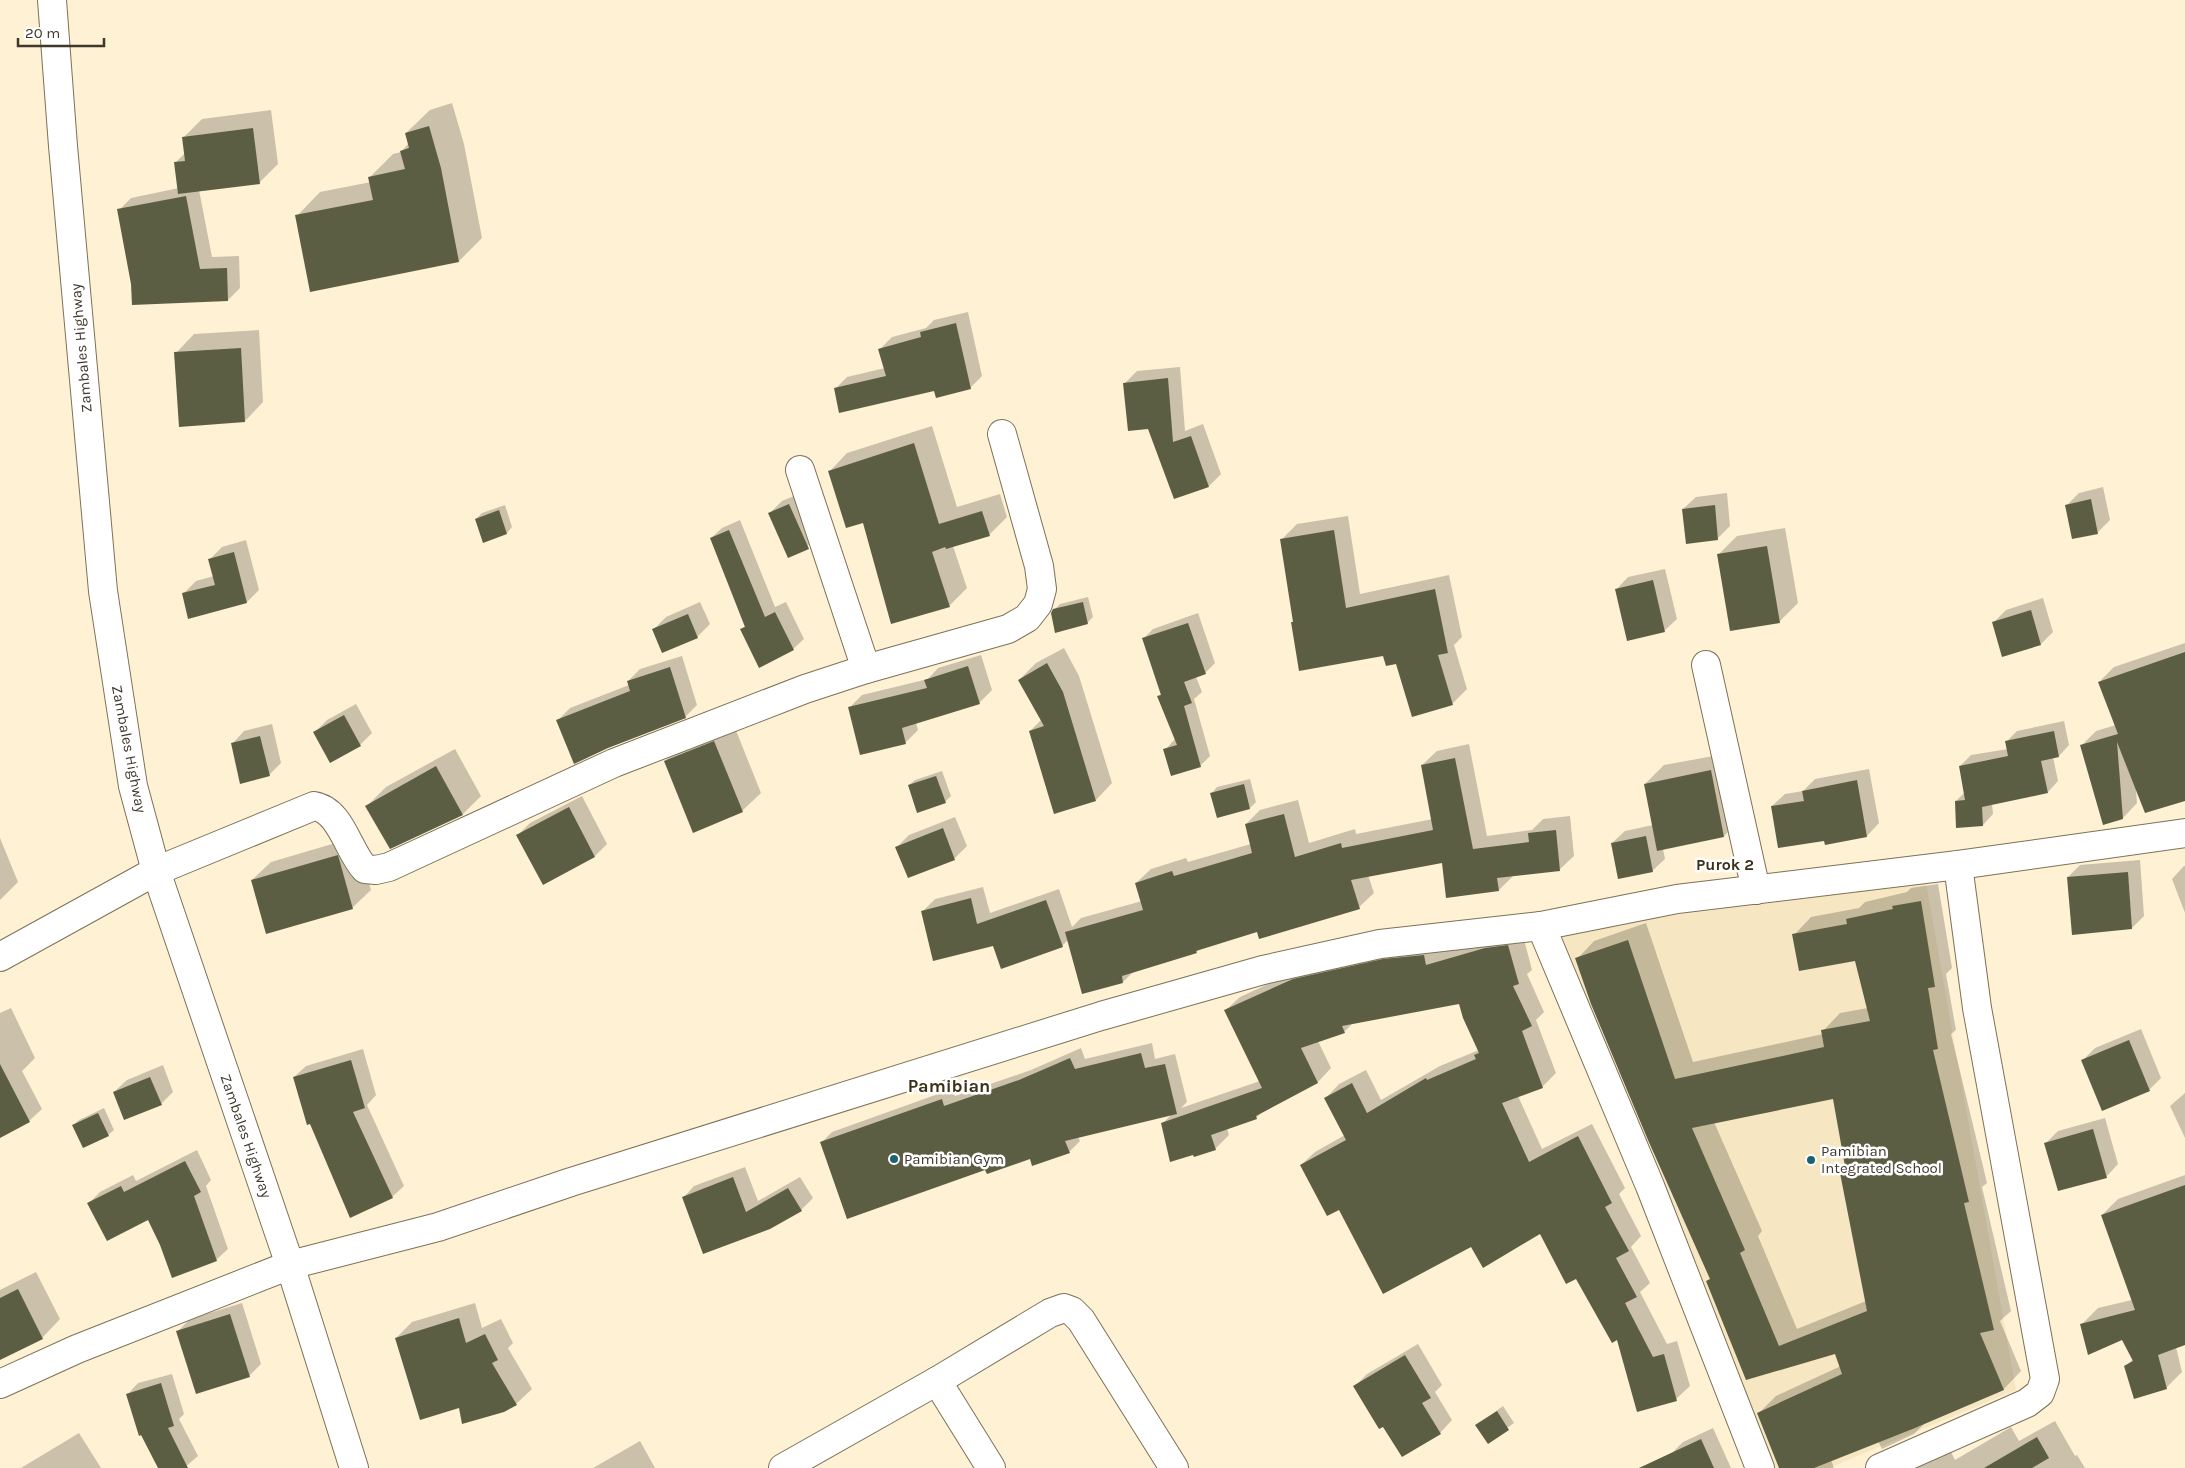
<svg xmlns="http://www.w3.org/2000/svg" width="2185" height="1468" font-family="Karla,sans-serif">
<rect width="100%" height="100%" fill="#fef1d4"/>
<path fill="#f6e6c2" d="M 1926,883 L 2016,1390 L 1829,1468 L 1766,1468 L 1558,930 Z"/>
<g fill="#0003" fill-rule="evenodd">
<path d="M 452,103 L 464,144 L 482,238 L 459,261 L 311,290 L 297,216 L 320,192 L 371,182 L 370,177 L 393,154 L 401,152 L 409,143 L 406,133 L 430,110 Z"/>
<path d="M 271,110 L 278,164 L 259,183 L 199,190 L 212,257 L 239,256 L 240,288 L 228,300 L 133,283 L 119,210 L 131,198 L 179,188 L 176,162 L 185,153 L 183,138 L 202,119 Z"/>
<path d="M 968,312 L 982,376 L 970,388 L 835,389 L 847,377 L 885,368 L 880,349 L 892,337 L 926,328 L 934,320 Z"/>
<path d="M 259,330 L 263,402 L 245,421 L 176,353 L 194,334 Z"/>
<path d="M 1180,367 L 1185,431 L 1203,424 L 1221,474 L 1209,486 L 1175,498 L 1149,427 L 1125,383 L 1137,371 Z"/>
<path d="M 932,426 L 957,507 L 1000,494 L 1007,517 L 989,535 L 953,546 L 967,588 L 949,606 L 864,521 L 830,471 L 847,453 Z"/>
<path d="M 2103,487 L 2110,520 L 2097,533 L 2066,506 L 2079,493 Z"/>
<path d="M 801,493 L 817,537 L 804,549 L 770,513 L 782,501 Z"/>
<path d="M 1727,493 L 1730,526 L 1718,538 L 1687,542 L 1683,509 L 1696,497 Z"/>
<path d="M 505,505 L 512,527 L 507,533 L 476,519 L 482,513 Z"/>
<path d="M 1348,516 L 1360,594 L 1449,575 L 1462,637 L 1454,645 L 1467,689 L 1452,704 L 1384,654 L 1292,623 L 1294,620 L 1282,539 L 1297,524 Z"/>
<path d="M 740,520 L 775,607 L 786,602 L 804,639 L 793,649 L 742,629 L 745,626 L 711,538 L 722,528 Z"/>
<path d="M 1785,528 L 1798,603 L 1779,622 L 1719,554 L 1737,536 Z"/>
<path d="M 246,540 L 259,590 L 247,602 L 183,594 L 196,581 L 214,576 L 210,559 L 222,547 Z"/>
<path d="M 1665,569 L 1677,619 L 1664,631 L 1616,590 L 1628,577 Z"/>
<path d="M 1088,597 L 1093,617 L 1087,623 L 1054,610 L 1060,604 Z"/>
<path d="M 2043,598 L 2053,632 L 2041,644 L 1994,622 L 2006,610 Z"/>
<path d="M 700,602 L 710,624 L 697,637 L 654,629 L 666,617 Z"/>
<path d="M 1198,613 L 1215,663 L 1205,673 L 1196,677 L 1202,692 L 1194,699 L 1210,756 L 1200,766 L 1165,750 L 1175,739 L 1158,697 L 1162,693 L 1143,639 L 1153,629 Z"/>
<path d="M 2185,643 L 2185,799 L 2136,790 L 2137,803 L 2123,818 L 2082,745 L 2096,731 L 2116,725 L 2099,682 L 2114,667 Z"/>
<path d="M 1064,648 L 1079,676 L 1112,783 L 1096,800 L 1055,813 L 1030,731 L 1041,720 L 1019,680 L 1036,663 Z"/>
<path d="M 981,655 L 992,690 L 980,702 L 916,723 L 918,730 L 905,743 L 850,707 L 862,695 L 928,679 L 938,668 Z"/>
<path d="M 682,656 L 697,705 L 685,717 L 558,720 L 570,708 L 629,685 L 628,681 L 640,669 Z"/>
<path d="M 356,704 L 372,733 L 360,745 L 315,732 L 327,720 Z"/>
<path d="M 2064,721 L 2069,745 L 2059,756 L 2053,757 L 2058,781 L 2048,792 L 1992,804 L 1993,814 L 1983,825 L 1956,801 L 1965,792 L 1960,766 L 1971,755 L 2008,749 L 2006,742 L 2017,731 Z"/>
<path d="M 733,723 L 761,793 L 742,811 L 665,761 L 684,742 Z"/>
<path d="M 272,724 L 281,763 L 269,775 L 232,744 L 244,731 Z"/>
<path d="M 1469,744 L 1487,836 L 1532,830 L 1543,819 L 1570,816 L 1574,856 L 1559,870 L 1513,876 L 1499,890 L 1443,861 L 1368,875 L 1374,893 L 1359,907 L 1258,930 L 1201,948 L 1196,952 L 1133,972 L 1123,982 L 1069,939 L 1062,946 L 994,945 L 923,911 L 935,899 L 983,887 L 990,913 L 1059,889 L 1072,927 L 1081,918 L 1142,901 L 1136,883 L 1151,869 L 1186,858 L 1188,862 L 1251,844 L 1246,824 L 1260,810 L 1298,800 L 1309,843 L 1355,829 L 1356,834 L 1433,819 L 1422,765 L 1437,751 Z"/>
<path d="M 455,749 L 481,796 L 463,814 L 390,848 L 367,806 L 386,787 Z"/>
<path d="M 1730,753 L 1742,818 L 1724,836 L 1663,849 L 1665,859 L 1652,871 L 1612,843 L 1625,831 L 1653,825 L 1645,784 L 1664,765 Z"/>
<path d="M 1869,769 L 1879,823 L 1867,836 L 1826,843 L 1825,840 L 1772,806 L 1785,794 L 1803,791 L 1815,779 Z"/>
<path d="M 942,771 L 951,796 L 945,802 L 909,785 L 915,780 Z"/>
<path d="M 1250,779 L 1256,802 L 1250,808 L 1217,816 L 1212,793 L 1217,787 Z"/>
<path d="M 582,796 L 607,844 L 595,856 L 543,883 L 518,835 L 530,823 Z"/>
<path d="M 955,817 L 967,846 L 954,859 L 897,847 L 909,835 Z"/>
<path d="M 356,837 L 371,890 L 352,908 L 252,880 L 271,862 Z"/>
<path d="M 0,838 L 18,882 L 0,900 Z"/>
<path d="M 2140,860 L 2144,916 L 2132,928 L 2068,877 L 2080,865 Z"/>
<path d="M 2184,866 L 2185,866 L 2185,913 L 2172,879 Z"/>
<path d="M 1938,884 L 1952,968 L 1946,974 L 1956,1030 L 1951,1034 L 1987,1183 L 1982,1187 L 2011,1311 L 2000,1321 L 2021,1371 L 2004,1389 L 1926,1422 L 1914,1434 L 1882,1449 L 1878,1441 L 1831,1460 L 1834,1468 L 1780,1468 L 1759,1413 L 1776,1396 L 1841,1366 L 1835,1353 L 1747,1379 L 1707,1282 L 1711,1278 L 1577,959 L 1594,941 L 1646,923 L 1693,1062 L 1823,1034 L 1823,1031 L 1840,1013 L 1868,1008 L 1856,960 L 1794,935 L 1811,917 L 1859,908 L 1865,902 L 1907,892 L 1911,888 ZM 1834,1097 L 1847,1168 L 1841,1173 L 1866,1301 L 1797,1329 L 1758,1236 L 1762,1231 L 1714,1122 Z"/>
<path d="M 1522,932 L 1532,970 L 1527,974 L 1544,1012 L 1536,1020 L 1556,1073 L 1542,1087 L 1518,1096 L 1542,1149 L 1592,1124 L 1625,1188 L 1619,1194 L 1641,1236 L 1631,1247 L 1650,1283 L 1640,1292 L 1667,1344 L 1677,1341 L 1690,1386 L 1676,1399 L 1618,1338 L 1577,1277 L 1540,1232 L 1471,1245 L 1339,1208 L 1301,1165 L 1315,1152 L 1345,1135 L 1326,1098 L 1339,1084 L 1366,1070 L 1381,1100 L 1440,1066 L 1479,1050 L 1460,1002 L 1354,1022 L 1344,1032 L 1318,1041 L 1331,1068 L 1318,1082 L 1264,1110 L 1256,1118 L 1227,1128 L 1229,1135 L 1215,1149 L 1162,1124 L 1172,1114 L 1078,1137 L 1080,1141 L 1069,1152 L 1030,1157 L 986,1168 L 821,1143 L 832,1132 L 952,1089 L 955,1096 L 1031,1070 L 1081,1048 L 1085,1059 L 1152,1043 L 1155,1059 L 1175,1054 L 1187,1102 L 1181,1108 L 1260,1081 L 1226,1010 L 1240,997 L 1307,966 L 1438,942 L 1440,952 L 1499,935 Z"/>
<path d="M 11,1008 L 35,1058 L 22,1071 L 42,1109 L 29,1121 L 0,1136 L 0,1013 Z"/>
<path d="M 2141,1029 L 2161,1078 L 2149,1090 L 2082,1061 L 2095,1048 Z"/>
<path d="M 363,1049 L 376,1095 L 367,1105 L 404,1186 L 392,1197 L 294,1077 L 306,1066 Z"/>
<path d="M 163,1065 L 173,1092 L 161,1104 L 114,1092 L 127,1080 Z"/>
<path d="M 2185,1093 L 2185,1138 L 2170,1106 Z"/>
<path d="M 104,1108 L 114,1130 L 108,1135 L 74,1125 L 79,1120 Z"/>
<path d="M 2105,1118 L 2118,1164 L 2106,1177 L 2046,1143 L 2058,1131 Z"/>
<path d="M 197,1150 L 211,1180 L 206,1186 L 228,1249 L 216,1260 L 161,1244 L 149,1218 L 89,1203 L 100,1192 L 133,1175 L 136,1181 Z"/>
<path d="M 745,1167 L 758,1201 L 800,1177 L 813,1198 L 801,1210 L 769,1228 L 683,1198 L 694,1186 Z"/>
<path d="M 2185,1175 L 2185,1344 L 2176,1347 L 2182,1372 L 2166,1388 L 2126,1366 L 2133,1359 L 2123,1338 L 2082,1324 L 2098,1308 L 2132,1300 L 2102,1215 L 2118,1199 Z"/>
<path d="M 36,1272 L 60,1319 L 42,1338 L 0,1359 L 0,1290 Z"/>
<path d="M 242,1303 L 261,1364 L 249,1376 L 178,1331 L 190,1319 Z"/>
<path d="M 475,1303 L 482,1328 L 501,1319 L 513,1343 L 508,1348 L 532,1389 L 516,1404 L 459,1407 L 396,1338 L 412,1322 Z"/>
<path d="M 1418,1344 L 1442,1385 L 1435,1392 L 1452,1420 L 1440,1433 L 1384,1425 L 1355,1386 L 1367,1374 Z"/>
<path d="M 172,1374 L 184,1414 L 179,1419 L 198,1456 L 184,1468 L 159,1468 L 128,1394 L 138,1383 Z"/>
<path d="M 1503,1406 L 1514,1423 L 1488,1442 L 1477,1425 Z"/>
<path d="M 2055,1421 L 2075,1456 L 2077,1455 L 2085,1468 L 1907,1468 L 1948,1446 L 1955,1460 L 2011,1427 L 2019,1441 Z"/>
<path d="M 1713,1428 L 1731,1468 L 1677,1468 L 1671,1454 L 1683,1442 Z"/>
<path d="M 79,1433 L 101,1468 L 21,1468 Z"/>
<path d="M 640,1441 L 655,1468 L 593,1468 Z"/>
</g>
<g fill="#5c5e44" fill-rule="evenodd">
<path d="M 429,126 L 441,168 L 459,262 L 310,292 L 295,215 L 373,200 L 368,177 L 405,169 L 400,151 L 409,148 L 405,133 Z"/>
<path d="M 253,128 L 260,184 L 178,194 L 174,162 L 185,161 L 182,137 Z"/>
<path d="M 186,196 L 200,269 L 227,268 L 228,301 L 132,305 L 131,284 L 117,209 Z"/>
<path d="M 956,323 L 971,389 L 936,398 L 934,391 L 839,413 L 834,388 L 886,376 L 878,349 L 921,337 L 920,332 Z"/>
<path d="M 241,348 L 245,422 L 179,427 L 174,352 Z"/>
<path d="M 1168,378 L 1173,442 L 1191,436 L 1209,487 L 1174,499 L 1148,429 L 1128,431 L 1123,383 Z"/>
<path d="M 914,443 L 939,524 L 982,511 L 990,536 L 946,549 L 945,547 L 932,552 L 950,607 L 891,624 L 863,523 L 846,528 L 828,471 Z"/>
<path d="M 2091,499 L 2098,534 L 2072,539 L 2065,505 Z"/>
<path d="M 789,504 L 809,549 L 788,558 L 768,513 Z"/>
<path d="M 1715,505 L 1718,540 L 1686,544 L 1682,509 Z"/>
<path d="M 499,510 L 507,534 L 483,543 L 475,519 Z"/>
<path d="M 729,530 L 765,617 L 775,612 L 794,650 L 759,668 L 740,629 L 745,627 L 710,538 Z"/>
<path d="M 1334,530 L 1346,608 L 1435,589 L 1448,653 L 1438,655 L 1453,705 L 1412,717 L 1396,664 L 1386,666 L 1383,656 L 1299,671 L 1291,622 L 1293,622 L 1280,539 Z"/>
<path d="M 1767,546 L 1780,623 L 1730,631 L 1717,554 Z"/>
<path d="M 234,552 L 247,603 L 188,619 L 182,593 L 215,585 L 208,559 Z"/>
<path d="M 1653,580 L 1665,632 L 1627,641 L 1615,589 Z"/>
<path d="M 1083,602 L 1088,624 L 1055,633 L 1051,613 L 1053,609 Z"/>
<path d="M 2031,610 L 2041,645 L 2002,657 L 1992,622 Z"/>
<path d="M 688,614 L 698,638 L 662,653 L 652,629 Z"/>
<path d="M 1188,623 L 1206,674 L 1184,682 L 1192,703 L 1184,706 L 1201,767 L 1171,776 L 1163,749 L 1177,745 L 1157,696 L 1161,695 L 1142,638 Z"/>
<path d="M 2185,652 L 2185,801 L 2145,813 L 2117,742 L 2123,819 L 2103,825 L 2080,745 L 2118,734 L 2098,682 Z"/>
<path d="M 1047,663 L 1063,692 L 1096,801 L 1054,814 L 1029,731 L 1044,726 L 1018,680 Z"/>
<path d="M 968,666 L 980,704 L 902,728 L 906,744 L 860,755 L 848,707 L 927,688 L 924,680 Z"/>
<path d="M 670,667 L 686,718 L 608,748 L 574,764 L 556,720 L 630,691 L 627,681 Z"/>
<path d="M 344,715 L 361,746 L 330,763 L 313,732 Z"/>
<path d="M 2054,731 L 2059,757 L 2041,761 L 2048,793 L 1982,807 L 1983,826 L 1956,828 L 1955,801 L 1965,800 L 1959,766 L 2008,756 L 2005,741 Z"/>
<path d="M 260,736 L 270,776 L 240,784 L 231,743 Z"/>
<path d="M 714,741 L 743,812 L 693,833 L 664,761 Z"/>
<path d="M 1455,758 L 1473,849 L 1529,842 L 1528,833 L 1556,830 L 1560,871 L 1497,878 L 1499,891 L 1446,898 L 1442,863 L 1351,880 L 1360,909 L 1259,939 L 1257,932 L 1196,951 L 1197,953 L 1122,976 L 1123,983 L 1082,994 L 1065,932 L 1143,910 L 1135,883 L 1172,871 L 1174,876 L 1252,853 L 1245,824 L 1284,814 L 1295,857 L 1341,843 L 1342,848 L 1433,830 L 1421,765 Z"/>
<path d="M 436,766 L 463,815 L 390,849 L 365,806 Z"/>
<path d="M 1711,770 L 1724,837 L 1657,851 L 1644,784 Z"/>
<path d="M 936,776 L 946,803 L 917,813 L 908,785 Z"/>
<path d="M 1857,780 L 1867,837 L 1825,845 L 1824,841 L 1778,848 L 1771,806 L 1804,801 L 1802,791 Z"/>
<path d="M 1244,784 L 1250,809 L 1217,818 L 1210,793 Z"/>
<path d="M 569,807 L 595,857 L 543,885 L 516,835 Z"/>
<path d="M 943,828 L 955,860 L 908,878 L 895,847 Z"/>
<path d="M 1646,836 L 1653,872 L 1618,879 L 1611,843 Z"/>
<path d="M 338,855 L 353,909 L 266,934 L 251,880 Z"/>
<path d="M 2128,872 L 2132,929 L 2072,935 L 2067,877 Z"/>
<path d="M 971,898 L 977,924 L 1046,900 L 1063,947 L 1001,969 L 993,946 L 933,961 L 921,911 Z"/>
<path d="M 1921,901 L 1935,987 L 1928,988 L 1938,1049 L 1933,1050 L 1969,1202 L 1964,1203 L 1994,1330 L 1980,1333 L 2004,1390 L 1915,1428 L 1814,1468 L 1779,1468 L 1757,1413 L 1842,1374 L 1835,1354 L 1746,1380 L 1706,1281 L 1710,1279 L 1648,1140 L 1591,1004 L 1575,958 L 1628,940 L 1675,1079 L 1824,1047 L 1821,1030 L 1870,1021 L 1855,961 L 1799,971 L 1792,934 L 1847,924 L 1846,919 L 1893,909 L 1892,906 ZM 1833,1099 L 1846,1172 L 1840,1173 L 1867,1311 L 1779,1346 L 1740,1253 L 1745,1250 L 1692,1128 Z"/>
<path d="M 1508,945 L 1519,984 L 1513,986 L 1532,1026 L 1522,1031 L 1543,1088 L 1502,1103 L 1529,1162 L 1578,1136 L 1612,1203 L 1605,1207 L 1629,1251 L 1616,1258 L 1637,1297 L 1625,1303 L 1653,1357 L 1664,1354 L 1677,1401 L 1637,1412 L 1617,1340 L 1612,1343 L 1576,1279 L 1566,1284 L 1540,1234 L 1483,1268 L 1471,1247 L 1383,1294 L 1339,1210 L 1327,1216 L 1300,1165 L 1346,1140 L 1324,1098 L 1352,1083 L 1367,1113 L 1426,1078 L 1427,1080 L 1476,1059 L 1474,1055 L 1479,1053 L 1463,1018 L 1459,1004 L 1342,1026 L 1345,1033 L 1301,1048 L 1318,1083 L 1256,1116 L 1257,1119 L 1211,1135 L 1216,1150 L 1194,1157 L 1193,1155 L 1170,1162 L 1161,1123 L 1262,1088 L 1224,1010 L 1293,979 L 1383,959 L 1424,955 L 1426,965 L 1485,948 Z"/>
<path d="M 2129,1040 L 2150,1091 L 2102,1111 L 2081,1060 Z"/>
<path d="M 1141,1053 L 1145,1068 L 1165,1064 L 1177,1114 L 1065,1141 L 1070,1153 L 1032,1166 L 1030,1159 L 987,1174 L 985,1170 L 847,1219 L 820,1142 L 942,1099 L 944,1106 L 1019,1080 L 1070,1058 L 1075,1069 Z"/>
<path d="M 351,1060 L 365,1108 L 353,1112 L 393,1198 L 350,1218 L 310,1124 L 307,1125 L 293,1077 Z"/>
<path d="M 0,1064 L 30,1122 L 0,1138 Z"/>
<path d="M 150,1077 L 162,1105 L 124,1120 L 113,1092 Z"/>
<path d="M 98,1113 L 109,1136 L 83,1148 L 72,1125 Z"/>
<path d="M 2093,1129 L 2107,1178 L 2058,1191 L 2044,1143 Z"/>
<path d="M 185,1161 L 201,1192 L 194,1196 L 217,1261 L 172,1278 L 160,1245 L 148,1220 L 107,1241 L 87,1203 L 121,1186 L 124,1192 Z"/>
<path d="M 733,1177 L 746,1212 L 788,1188 L 802,1211 L 770,1229 L 703,1254 L 682,1197 Z"/>
<path d="M 2185,1185 L 2185,1345 L 2158,1355 L 2167,1389 L 2134,1399 L 2124,1366 L 2133,1361 L 2122,1340 L 2088,1355 L 2080,1324 L 2135,1310 L 2101,1215 Z"/>
<path d="M 18,1289 L 43,1339 L 0,1360 L 0,1298 Z"/>
<path d="M 230,1314 L 250,1377 L 196,1394 L 176,1331 Z"/>
<path d="M 459,1318 L 466,1343 L 485,1334 L 498,1360 L 492,1363 L 517,1405 L 504,1412 L 462,1424 L 459,1408 L 420,1420 L 395,1338 Z"/>
<path d="M 1405,1355 L 1431,1398 L 1422,1403 L 1441,1434 L 1402,1457 L 1383,1427 L 1379,1429 L 1353,1386 Z"/>
<path d="M 161,1383 L 174,1426 L 168,1428 L 188,1468 L 158,1468 L 141,1435 L 139,1436 L 126,1394 Z"/>
<path d="M 1497,1411 L 1509,1430 L 1488,1444 L 1475,1425 Z"/>
<path d="M 2037,1437 L 2049,1458 L 2032,1468 L 1984,1468 Z"/>
<path d="M 1701,1439 L 1714,1468 L 1639,1468 Z"/>
</g>
<g fill="none" stroke-linecap="round" stroke-linejoin="round">
<g stroke="#7d7157" stroke-width="30">
<g id="minor">
<path d="M 800,470 L 866,669"/>
<path d="M 1706,665 L 1756,890"/>
<path d="M 1541,926 L 1650,1186 L 1760,1468"/>
<path d="M 0,957 L 156,871 L 314,806 C 341,810 348,851 365,869 L 376,870 L 389,867 L 614,763 L 805,689 L 866,669 L 1008,629 L 1027,618 L 1038,604 L 1042,589 L 1039,566 L 1002,434"/>
<path d="M 937,1381 L 991,1468"/>
<path d="M 0,1384 L 77,1349 L 290,1265 L 438,1227 L 571,1182 L 1101,1016 L 1263,970 L 1380,944 L 1541,926 L 1677,899 L 1958,865 L 2185,833"/>
<path d="M 783,1468 L 937,1381 L 1050,1313 L 1064,1308 L 1072,1311 L 1081,1320 L 1174,1468"/>
<path d="M 1880,1468 L 2027,1403 L 2040,1393 L 2045,1379 L 1977,1008 L 1958,865"/>
</g>
</g>
<g stroke="#7d7157" stroke-width="30">
<path id="major" d="M 52,0 L 63,146 L 103,591 L 133,786 L 156,871 L 290,1265 L 354,1468"/>
</g>
<use href="#minor" stroke="#fff" stroke-width="28"/>
<use href="#major" stroke="#fff" stroke-width="28"/>
</g>
<g fill="#1d6273" stroke="#fff" stroke-width="2">
<circle cx="894" cy="1159" r="5"/>
<circle cx="1811" cy="1160" r="5"/>
</g>
<g text-anchor="middle" dominant-baseline="central" stroke-width="5" stroke-linejoin="round" paint-order="stroke">
<g font-size="15" fill="#3e382d" stroke="#fff">
<text transform="translate(81 348) rotate(-95)">Zambales Highway</text>
<text transform="translate(129 749) rotate(79)">Zambales Highway</text>
<text transform="translate(246 1136) rotate(71)">Zambales Highway</text>
</g>
<g font-size="15" fill="#3e382d" stroke="#fff" text-anchor="start">
<text x="1821" y="1151">Pamibian<tspan x="1821" dy="17">Integrated School</tspan></text>
<text x="904" y="1159">Pamibian Gym</text>
</g>
<g font-size="16" font-weight="bold" fill="#3b3018" stroke="#fff">
<text x="1725" y="864">Purok 2</text>
</g>
<g font-size="18" font-weight="bold" fill="#3b3018" stroke="#fff">
<text x="949" y="1086">Pamibian</text>
</g>
</g>
<path d="M18 38v8h86v-8" fill="none" stroke="#3e382d" stroke-width="2.5"/>
<text x="25" y="38" font-size="15" fill="#3e382d" stroke="#ffffff" stroke-width="4" paint-order="stroke">20 m</text>
</svg>
